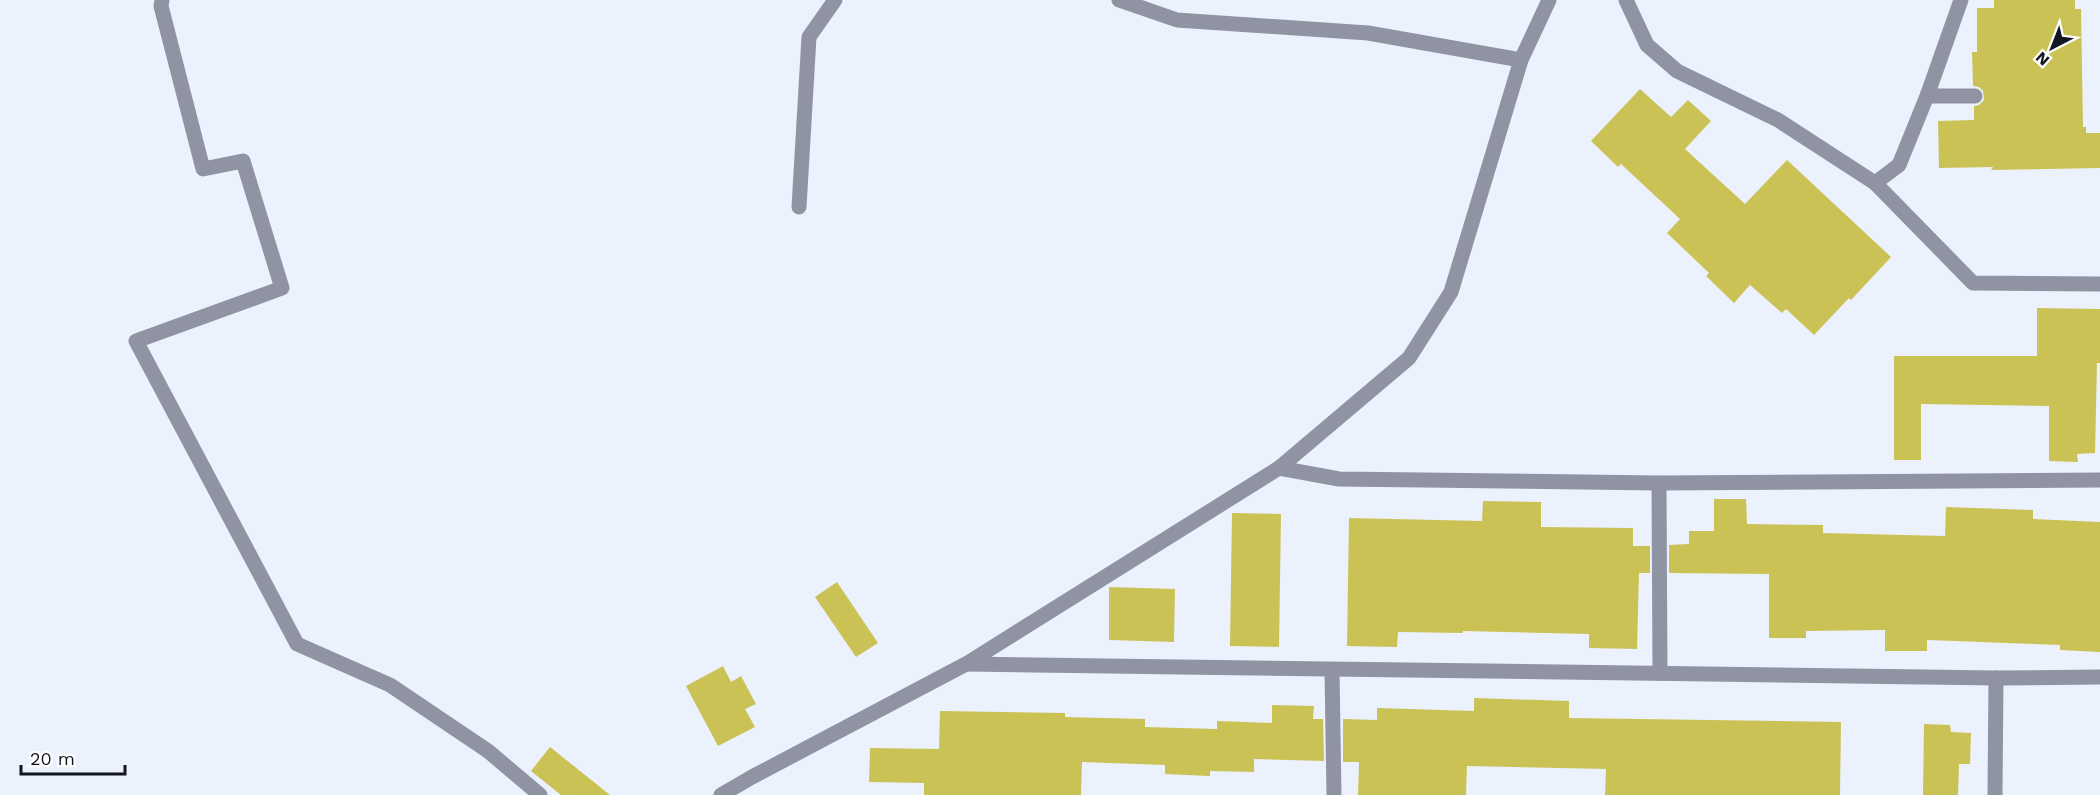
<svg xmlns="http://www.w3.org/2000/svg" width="2100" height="795" font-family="'Work Sans',sans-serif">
<rect width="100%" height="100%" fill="#ecf1fe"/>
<g fill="#cbc256">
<path d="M 1994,0 L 2075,0 L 2075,9 L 2081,9 L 2083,127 L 2086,127 L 2086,133 L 2100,133 L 2100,168 L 1991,170 L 1993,167 L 1939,168 L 1938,121 L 1974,120 L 1974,106 L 1979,105 L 1984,100 L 1983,91 L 1979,87 L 1973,86 L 1972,52 L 1977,52 L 1977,8 L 1994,8 Z"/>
<path d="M 1640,89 L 1671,117 L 1688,100 L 1711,121 L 1685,149 L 1745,204 L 1787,160 L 1891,257 L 1851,300 L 1849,298 L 1814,335 L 1786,309 L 1782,313 L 1750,285 L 1734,303 L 1706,276 L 1709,273 L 1667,233 L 1680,219 L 1621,164 L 1618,167 L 1591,141 Z"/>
<path d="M 2037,308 L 2100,309 L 2100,363 L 2097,363 L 2095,453 L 2077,454 L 2078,462 L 2049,461 L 2049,406 L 1921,404 L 1921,460 L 1894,460 L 1894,356 L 2037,356 Z"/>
<path d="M 1714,499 L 1746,499 L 1747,524 L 1823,525 L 1823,533 L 1945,536 L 1946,507 L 2033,510 L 2033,519 L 2100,522 L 2100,652 L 2060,650 L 2060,645 L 1927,640 L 1927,651 L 1885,651 L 1885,630 L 1806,631 L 1806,638 L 1769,638 L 1769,574 L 1669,573 L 1669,545 L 1689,544 L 1689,531 L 1714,531 Z"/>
<path d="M 1483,501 L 1541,502 L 1541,527 L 1633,528 L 1633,546 L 1650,546 L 1650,573 L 1639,573 L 1637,649 L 1589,648 L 1589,634 L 1463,631 L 1463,633 L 1398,632 L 1397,647 L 1347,646 L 1349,518 L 1482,521 Z"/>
<path d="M 1232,513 L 1281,514 L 1279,647 L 1230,646 Z"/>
<path d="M 837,582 L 878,643 L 856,657 L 815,597 Z"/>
<path d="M 1109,587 L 1175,589 L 1174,642 L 1109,640 Z"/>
<path d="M 723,666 L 731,682 L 741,676 L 756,704 L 745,709 L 755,727 L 718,746 L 686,686 Z"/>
<path d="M 1474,698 L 1569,701 L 1569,718 L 1841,722 L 1840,795 L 1605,795 L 1606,769 L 1467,766 L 1466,795 L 1358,795 L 1359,762 L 1343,762 L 1343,719 L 1377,720 L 1377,708 L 1474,711 Z"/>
<path d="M 1272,705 L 1314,706 L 1313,719 L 1323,719 L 1324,761 L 1254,759 L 1254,772 L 1210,771 L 1210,776 L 1165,774 L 1165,765 L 1082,762 L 1081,795 L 924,795 L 924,783 L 869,782 L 870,748 L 939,749 L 940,711 L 1065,713 L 1065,717 L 1145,719 L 1145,727 L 1217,729 L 1217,721 L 1272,723 Z"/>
<path d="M 1924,724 L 1950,725 L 1951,732 L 1971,733 L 1970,764 L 1959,764 L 1958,795 L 1923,795 Z"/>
<path d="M 550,747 L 610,795 L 561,795 L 531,771 Z"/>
</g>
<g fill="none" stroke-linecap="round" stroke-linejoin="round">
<g stroke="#9094a2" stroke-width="15">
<path d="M 162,0 L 161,6 L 203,169 L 243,161 L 282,288 L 136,341 L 297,644 L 390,685 L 488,751 L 540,795"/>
<path d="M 1119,0 L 1177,20 L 1368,33 L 1521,60"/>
<path d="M 1626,0 L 1647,45 L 1677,71 L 1778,120 L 1875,183 L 1973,283 L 2100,284"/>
<path d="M 1927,96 L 1975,96"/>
<path d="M 1875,183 L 1899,165 L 1927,96 L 1961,0"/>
<path d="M 799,207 L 809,37 L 835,0"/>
<path d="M 1279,468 L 1339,479 L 1659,483 L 2100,480"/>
<path d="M 1659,483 L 1660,673"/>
<path d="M 966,664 L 1996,678 L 2100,677"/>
<path d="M 1332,670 L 1334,795"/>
<path d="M 721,795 L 752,777 L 966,664 L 1279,468 L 1409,358 L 1451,292 L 1521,60 L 1549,0"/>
<path d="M 1995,795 L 1996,678"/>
</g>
</g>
<g transform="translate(2052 48) rotate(222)" stroke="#ffffff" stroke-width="4.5" paint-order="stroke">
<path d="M0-4.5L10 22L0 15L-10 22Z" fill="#131621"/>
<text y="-9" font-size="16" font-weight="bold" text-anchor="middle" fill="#131621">N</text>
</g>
<path d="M21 765v9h104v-9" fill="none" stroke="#131621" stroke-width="3"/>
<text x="30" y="765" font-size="18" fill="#131621" stroke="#ffffff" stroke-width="4.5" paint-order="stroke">20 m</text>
</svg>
